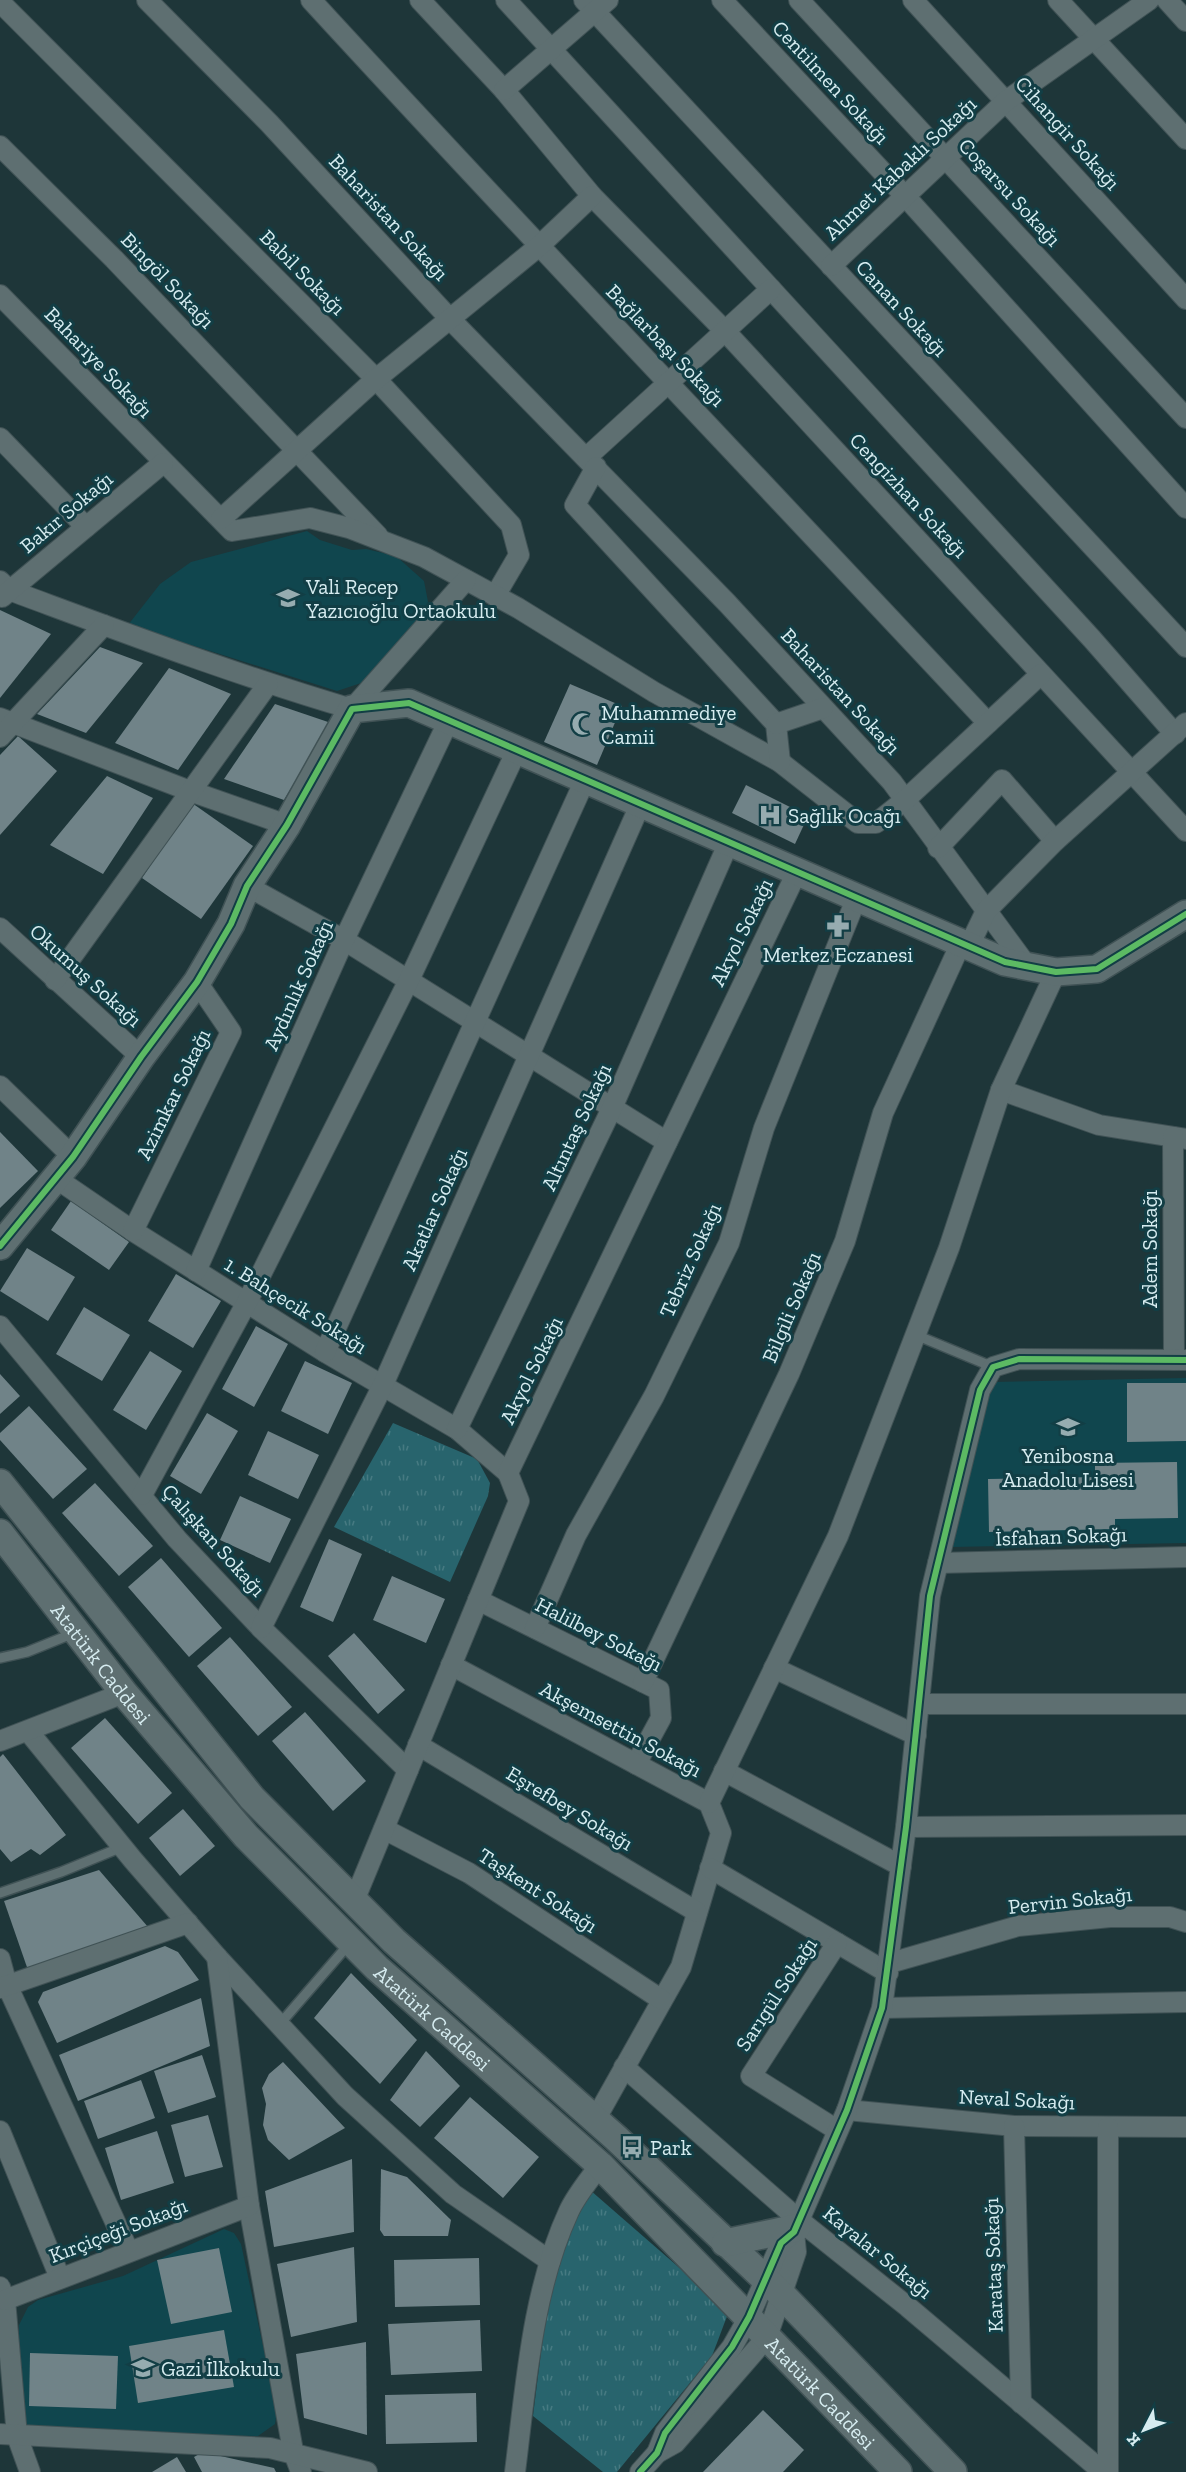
<svg xmlns="http://www.w3.org/2000/svg" width="1186" height="2472" font-family="'Zilla Slab',serif">
<defs>
<pattern id="grass-tufts" width="24" height="20" patternUnits="userSpaceOnUse" patternTransform="scale(1.5)"><rect width="24" height="20" fill="#28646d"/><path d="M3 7l-1-3M5 7V3M7 7l1-3M15 17l-1-3M17 17v-4M19 17l1-3" fill="none" stroke="#467a82"/></pattern>
</defs>
<rect width="100%" height="100%" fill="#1e3639"/>
<g fill="#10464e">
<path d="M 307,531 L 320,540 L 352,550 L 366,549 L 396,556 L 424,581 L 430,612 L 367,681 L 337,691 L 128,625 L 160,584 L 191,562 Z"/>
<path d="M 1186,1378 L 1186,1543 L 951,1547 L 993,1382 Z"/>
<path d="M 224,2229 L 234,2233 L 241,2244 L 277,2411 L 275,2424 L 258,2436 L 30,2432 L 19,2420 L 19,2325 L 28,2307 L 38,2300 L 123,2276 Z"/>
</g>
<g fill="url(#grass-tufts)">
<path d="M 393,1423 L 477,1459 L 490,1483 L 488,1496 L 450,1582 L 334,1527 Z"/>
<path d="M 590,2190 L 729,2311 L 712,2356 L 617,2472 L 603,2472 L 533,2416 L 555,2241 Z"/>
</g>
<g fill="#708388">
<path d="M 0,610 L 51,634 L 0,698 Z"/>
<path d="M 100,647 L 143,663 L 86,733 L 37,714 Z"/>
<path d="M 169,668 L 231,694 L 178,770 L 115,743 Z"/>
<path d="M 570,684 L 622,706 L 597,765 L 544,742 Z"/>
<path d="M 275,704 L 331,723 L 284,800 L 224,779 Z"/>
<path d="M 18,736 L 57,771 L 0,835 L 0,755 Z"/>
<path d="M 107,776 L 153,798 L 103,874 L 50,845 Z"/>
<path d="M 746,785 L 808,816 L 795,844 L 732,813 Z"/>
<path d="M 192,803 L 253,846 L 201,919 L 142,878 Z"/>
<path d="M 0,1132 L 38,1171 L 0,1208 Z"/>
<path d="M 71,1201 L 129,1242 L 109,1270 L 51,1230 Z"/>
<path d="M 27,1248 L 75,1277 L 48,1321 L 0,1291 Z"/>
<path d="M 176,1274 L 221,1301 L 193,1348 L 148,1321 Z"/>
<path d="M 84,1307 L 130,1335 L 102,1381 L 56,1354 Z"/>
<path d="M 256,1326 L 288,1344 L 254,1407 L 222,1389 Z"/>
<path d="M 150,1351 L 182,1371 L 146,1430 L 113,1410 Z"/>
<path d="M 305,1361 L 352,1383 L 328,1434 L 281,1411 Z"/>
<path d="M 0,1374 L 20,1396 L 0,1414 Z"/>
<path d="M 1127,1383 L 1186,1383 L 1186,1441 L 1127,1442 Z"/>
<path d="M 29,1406 L 87,1469 L 53,1499 L 0,1440 L 0,1433 Z"/>
<path d="M 207,1413 L 238,1431 L 201,1494 L 170,1476 Z"/>
<path d="M 268,1431 L 319,1455 L 298,1499 L 248,1475 Z"/>
<path d="M 1177,1462 L 1178,1518 L 1115,1519 L 1115,1529 L 989,1532 L 988,1479 L 1095,1477 L 1095,1463 Z"/>
<path d="M 95,1483 L 153,1546 L 119,1576 L 62,1513 Z"/>
<path d="M 240,1496 L 291,1519 L 270,1563 L 220,1540 Z"/>
<path d="M 329,1539 L 362,1554 L 333,1622 L 300,1607 Z"/>
<path d="M 161,1558 L 222,1628 L 189,1657 L 128,1587 Z"/>
<path d="M 392,1576 L 445,1599 L 426,1643 L 373,1620 Z"/>
<path d="M 354,1633 L 405,1690 L 378,1714 L 328,1656 Z"/>
<path d="M 230,1637 L 292,1707 L 258,1736 L 197,1666 Z"/>
<path d="M 305,1712 L 366,1781 L 333,1811 L 272,1741 Z"/>
<path d="M 105,1718 L 172,1793 L 138,1824 L 71,1748 Z"/>
<path d="M 3,1754 L 66,1835 L 40,1855 L 31,1849 L 11,1862 L 0,1849 L 0,1757 Z"/>
<path d="M 183,1809 L 215,1846 L 180,1876 L 149,1838 Z"/>
<path d="M 99,1870 L 148,1927 L 29,1973 L 4,1901 Z"/>
<path d="M 165,1946 L 178,1952 L 199,1980 L 57,2043 L 38,2002 L 43,1992 Z"/>
<path d="M 351,1973 L 417,2040 L 380,2084 L 314,2018 Z"/>
<path d="M 201,1998 L 210,2046 L 78,2101 L 59,2055 Z"/>
<path d="M 426,2051 L 460,2086 L 420,2127 L 390,2100 Z"/>
<path d="M 202,2055 L 216,2097 L 168,2113 L 154,2071 Z"/>
<path d="M 283,2062 L 345,2128 L 289,2160 L 268,2140 L 263,2125 L 266,2104 L 262,2088 L 269,2074 Z"/>
<path d="M 141,2080 L 155,2118 L 98,2139 L 84,2101 Z"/>
<path d="M 470,2097 L 539,2157 L 503,2198 L 434,2138 Z"/>
<path d="M 208,2115 L 223,2167 L 185,2177 L 171,2125 Z"/>
<path d="M 157,2131 L 174,2183 L 121,2200 L 105,2148 Z"/>
<path d="M 352,2159 L 354,2232 L 274,2247 L 265,2191 Z"/>
<path d="M 381,2169 L 407,2177 L 451,2220 L 448,2236 L 384,2236 L 380,2230 Z"/>
<path d="M 354,2247 L 357,2322 L 291,2337 L 277,2264 Z"/>
<path d="M 219,2248 L 232,2312 L 171,2324 L 157,2260 Z"/>
<path d="M 479,2258 L 480,2305 L 395,2307 L 394,2260 Z"/>
<path d="M 480,2320 L 482,2371 L 391,2375 L 388,2324 Z"/>
<path d="M 224,2330 L 234,2387 L 138,2403 L 129,2346 Z"/>
<path d="M 366,2342 L 367,2435 L 304,2418 L 296,2354 Z"/>
<path d="M 30,2353 L 118,2356 L 116,2409 L 29,2406 Z"/>
<path d="M 476,2393 L 477,2442 L 386,2444 L 385,2395 Z"/>
<path d="M 763,2410 L 804,2450 L 783,2472 L 703,2472 Z"/>
<path d="M 203,2452 L 274,2468 L 276,2472 L 202,2472 L 194,2457 Z"/>
<path d="M 177,2457 L 186,2472 L 152,2472 Z"/>
</g>
<g fill="none" stroke-linecap="round" stroke-linejoin="round">
<g stroke="#405255" stroke-width="12">
<g id="lane">
<path d="M 916,1335 L 993,1367"/>
<path d="M 0,1658 L 27,1652 L 74,1633"/>
<path d="M 0,1893 L 61,1872 L 122,1847"/>
<path d="M 279,2025 L 349,1944"/>
</g>
</g>
<g stroke="#405255" stroke-width="22">
<g id="street">
<path d="M 147,0 L 269,123 L 450,319 L 727,603 L 892,782 L 1027,966"/>
<path d="M 311,0 C 534,243 763,482 988,723"/>
<path d="M 420,0 L 504,90 L 592,196 L 725,331 L 1186,831"/>
<path d="M 506,0 L 1092,639 L 1175,734"/>
<path d="M 584,0 L 1186,647"/>
<path d="M 722,0 L 905,196 L 1186,508"/>
<path d="M 799,0 L 1186,418"/>
<path d="M 913,0 L 1186,299"/>
<path d="M 1058,0 L 1186,139"/>
<path d="M 1167,0 L 1186,21"/>
<path d="M 0,2 L 376,379 L 511,525 L 519,555 L 495,596"/>
<path d="M 504,90 L 608,0"/>
<path d="M 0,146 L 114,259 L 378,536"/>
<path d="M 831,266 L 1006,101 L 1149,0"/>
<path d="M 0,295 L 232,531 L 310,518 L 349,528 L 424,557 L 518,608 L 654,692 L 780,762 L 858,823 L 876,823 L 905,800 L 1041,674"/>
<path d="M 0,438 L 86,527"/>
<path d="M 587,457 L 771,289"/>
<path d="M 596,467 L 575,505 L 776,724 L 780,762"/>
<path d="M 221,519 L 376,379 L 538,247 L 592,196"/>
<path d="M 0,581 L 9,590 C 123,632 236,675 352,709 L 466,580"/>
<path d="M 2,597 L 163,463"/>
<path d="M 0,718 L 190,791 L 287,825"/>
<path d="M 776,724 L 823,708"/>
<path d="M 0,737 L 104,625"/>
<path d="M 938,848 L 1002,780 L 1055,841"/>
<path d="M 247,886 L 344,940 L 667,1142"/>
<path d="M 0,928 L 141,1057"/>
<path d="M 969,946 L 986,911 L 1055,841 L 1186,723"/>
<path d="M 55,980 L 268,684"/>
<path d="M 0,1086 L 73,1157"/>
<path d="M 1001,1090 L 1099,1125 L 1186,1139"/>
<path d="M 1173,1137 L 1174,1360"/>
<path d="M 57,1179 L 133,1231 L 325,1352 L 457,1429 L 508,1473"/>
<path d="M 133,1231 L 231,1032 L 197,982"/>
<path d="M 196,1271 L 344,940 L 449,720"/>
<path d="M 0,1326 L 177,1539 L 261,1628 L 408,1770"/>
<path d="M 325,1352 L 585,780"/>
<path d="M 457,1429 L 612,1108 L 729,842"/>
<path d="M 142,1495 L 247,1302 L 409,980 L 517,750"/>
<path d="M 938,1563 L 1186,1557"/>
<path d="M 478,1600 L 659,1690 L 661,1718 L 636,1764"/>
<path d="M 261,1628 L 382,1387 L 640,805"/>
<path d="M 535,1628 L 576,1535 L 654,1396 L 729,1243 L 764,1128 L 857,897"/>
<path d="M 451,1665 L 709,1803 L 721,1833 L 681,1967 L 595,2120"/>
<path d="M 774,1668 L 916,1735"/>
<path d="M 643,1682 L 789,1374 L 845,1241 L 883,1113 L 961,943"/>
<path d="M 919,1704 L 1186,1704"/>
<path d="M 28,1731 L 133,1860 L 217,1957 L 345,2096 L 453,2194 L 550,2261"/>
<path d="M 0,1741 L 124,1693"/>
<path d="M 418,1745 L 697,1912"/>
<path d="M 724,1771 L 901,1866"/>
<path d="M 709,1803 L 838,1536 L 949,1248 L 1001,1090 L 1056,972"/>
<path d="M 906,1827 L 1186,1825"/>
<path d="M 384,1829 L 469,1873 L 662,2000"/>
<path d="M 710,1868 L 888,1973"/>
<path d="M 354,1901 L 519,1501 L 508,1473 L 797,872"/>
<path d="M 837,1943 L 751,2076 L 837,2130"/>
<path d="M 217,1957 L 249,2206 L 293,2451 L 301,2472"/>
<path d="M 0,1959 L 7,1985 L 128,2250"/>
<path d="M 890,1963 L 1018,1926 L 1110,1917 L 1170,1917 L 1186,1922"/>
<path d="M 0,1988 L 188,1923"/>
<path d="M 882,2008 L 1186,2002"/>
<path d="M 624,2067 L 799,2220 L 908,2307 L 1103,2472"/>
<path d="M 847,2110 L 1014,2126 L 1186,2127"/>
<path d="M 1014,2126 L 1021,2403"/>
<path d="M 0,2131 L 60,2278"/>
<path d="M 0,2287 L 5,2300 L 17,2436 L 30,2472"/>
<path d="M 5,2300 L 249,2206"/>
<path d="M 0,2434 L 270,2448 L 367,2472"/>
<path d="M 657,2453 L 675,2443 L 767,2337 L 796,2252 L 794,2232"/>
<path d="M 515,2472 C 526,2385 532,2291 569,2211 C 577,2194 590,2179 600,2165"/>
<path d="M 640,2472 L 657,2453 L 665,2433 L 732,2347 L 749,2317 L 781,2243 L 794,2232 L 847,2110 L 882,2008 L 906,1827 L 930,1596 L 980,1390 L 993,1367 L 1019,1359 L 1186,1360"/>
<path d="M 1108,2472 L 1108,2127"/>
</g>
</g>
<g stroke="#405255" stroke-width="30">
<g id="secondary">
<path d="M 0,1246 L 73,1157 L 141,1057 L 197,982 L 231,924 L 247,886 L 287,825 L 352,709 L 409,703 L 1005,962 L 1056,972 L 1097,969 L 1186,914"/>
<path d="M 0,1483 L 252,1798 L 394,1941 L 616,2138 L 783,2296 L 953,2472"/>
<path id="s1" d="M 0,1533 L 124,1693 L 246,1836 L 377,1968 L 600,2165 L 898,2472"/>
<path d="M 725,2243 L 796,2228"/>
</g>
</g>
<use href="#lane" stroke="#5e6f71" stroke-width="9"/>
<use href="#street" stroke="#5e6f71" stroke-width="20"/>
<use href="#secondary" stroke="#5e6f71" stroke-width="27"/>
<g stroke="#123e45" stroke-width="10">
<g id="cycleway">
<path d="M 0,1246 L 73,1157 L 141,1057 L 197,982 L 231,924 L 247,886 L 287,825 L 352,709 L 409,703 L 1005,962 L 1056,972 L 1097,969 L 1186,914"/>
<path d="M 640,2472 L 657,2453 L 665,2433 L 732,2347 L 749,2317 L 781,2243 L 794,2232 L 847,2110 L 882,2008 L 906,1827 L 930,1596 L 980,1390 L 993,1367 L 1019,1359 L 1186,1360"/>
</g>
</g>
<use href="#cycleway" stroke="#5cba63" stroke-width="6"/>
</g>
<defs>
<g id="school-bare" transform="scale(1.8)"><path d="M0-5L7-2L0 1L-7-2ZM-4 1L0 2.5L4 1V4Q0 6-4 4Z" fill="#96acb0" stroke="#123e45" stroke-width="2.5" paint-order="stroke"/></g>
<g id="mosque-bare" transform="scale(1.8)"><path d="M3.5-4.9A6 6 0 1 0 3.5 4.9A5 5 0 1 1 3.5-4.9Z" fill="#96acb0" stroke="#123e45" stroke-width="2.5" paint-order="stroke"/></g>
<g id="hospital-bare" transform="scale(1.8)"><path d="M-5-5h3v3.5h4V-5h3V5h-3V1.5h-4V5h-3Z" fill="#96acb0" stroke="#123e45" stroke-width="2.5" paint-order="stroke"/></g>
<g id="pharmacy-bare" transform="scale(1.8)"><path d="M-2-6h4v4h4v4h-4v4h-4v-4h-4v-4h4Z" fill="#96acb0" stroke="#123e45" stroke-width="2.5" paint-order="stroke"/></g>
<g id="bus-bare" transform="scale(1.8)"><path d="M-5-6H5V4H4V6H2V4H-2V6H-4V4H-5ZM-3.5-4V0h7V-4ZM-3.5 1.2v1.5H-2V1.2ZM2 1.2v1.5H3.5V1.2Z" fill="#96acb0" stroke="#123e45" stroke-width="2.5" paint-order="stroke"/></g>
</defs>
<g fill-rule="evenodd">
<use href="#school-bare" x="288" y="598"/>
<use href="#mosque-bare" x="583" y="724"/>
<use href="#hospital-bare" x="770" y="815"/>
<use href="#pharmacy-bare" x="838" y="926"/>
<use href="#school-bare" x="1068" y="1427"/>
<use href="#bus-bare" x="632" y="2147"/>
<use href="#school-bare" x="143" y="2368"/>
</g>
<g text-anchor="middle" dominant-baseline="central" stroke-width="6" stroke-linejoin="round" paint-order="stroke">
<g font-size="21" fill="#d6ecf0" stroke="#123e45">
<text transform="translate(831 82) rotate(47)">Centilmen Sokağı</text>
<text transform="translate(1068 133) rotate(48)">Cihangir Sokağı</text>
<text transform="translate(900 168) rotate(-43)">Ahmet Kabaklı Sokağı</text>
<text transform="translate(1010 192) rotate(47)">Coşarsu Sokağı</text>
<text transform="translate(389 217) rotate(47)">Baharistan Sokağı</text>
<text transform="translate(303 272) rotate(45)">Babil Sokağı</text>
<text transform="translate(168 280) rotate(46)">Bingöl Sokağı</text>
<text transform="translate(902 308) rotate(47)">Canan Sokağı</text>
<text transform="translate(666 345) rotate(46)">Bağlarbaşı Sokağı</text>
<text transform="translate(99 362) rotate(46)">Bahariye Sokağı</text>
<text transform="translate(909 495) rotate(47)">Cengizhan Sokağı</text>
<text transform="translate(66 512) rotate(-40)">Bakır Sokağı</text>
<text transform="translate(841 691) rotate(47)">Baharistan Sokağı</text>
<text transform="translate(741 932) rotate(-64)">Akyol Sokağı</text>
<text transform="translate(86 975) rotate(42)">Okumuş Sokağı</text>
<text transform="translate(298 985) rotate(-66)">Aydınlık Sokağı</text>
<text transform="translate(173 1094) rotate(-64)">Azimkar Sokağı</text>
<text transform="translate(576 1127) rotate(-65)">Altıntaş Sokağı</text>
<text transform="translate(434 1209) rotate(-66)">Akatlar Sokağı</text>
<text transform="translate(1149 1249) rotate(-90)">Adem Sokağı</text>
<text transform="translate(690 1260) rotate(-66)">Tebriz Sokağı</text>
<text transform="translate(296 1305) rotate(32)">1. Bahçecik Sokağı</text>
<text transform="translate(791 1307) rotate(-67)">Bilgili Sokağı</text>
<text transform="translate(531 1370) rotate(-64)">Akyol Sokağı</text>
<text transform="translate(1061 1536) rotate(-2)">İsfahan Sokağı</text>
<text transform="translate(214 1540) rotate(48)">Çalışkan Sokağı</text>
<text transform="translate(599 1634) rotate(27)">Halilbey Sokağı</text>
<text stroke="none"><textPath href="#s1" startOffset="165">Atatürk Caddesi</textPath></text>
<text transform="translate(621 1729) rotate(28)">Akşemsettin Sokağı</text>
<text transform="translate(570 1808) rotate(31)">Eşrefbey Sokağı</text>
<text transform="translate(538 1890) rotate(33)">Taşkent Sokağı</text>
<text transform="translate(1070 1900) rotate(-6)">Pervin Sokağı</text>
<text transform="translate(776 1994) rotate(-57)">Sarıgül Sokağı</text>
<text stroke="none"><textPath href="#s1" startOffset="651">Atatürk Caddesi</textPath></text>
<text transform="translate(1017 2099) rotate(3)">Neval Sokağı</text>
<text transform="translate(118 2230) rotate(-21)">Kırçiçeği Sokağı</text>
<text transform="translate(878 2252) rotate(39)">Kayalar Sokağı</text>
<text transform="translate(993 2265) rotate(-92)">Karataş Sokağı</text>
<text stroke="none"><textPath href="#s1" startOffset="1191">Atatürk Caddesi</textPath></text>
</g>
<g font-size="21" fill="#d6ecf0" stroke="#123e45" text-anchor="start">
<text x="306" y="586">Vali Recep<tspan x="306" dy="24">Yazıcıoğlu Ortaokulu</tspan></text>
<text x="601" y="712">Muhammediye<tspan x="601" dy="24">Camii</tspan></text>
<text x="788" y="815">Sağlık Ocağı</text>
<text x="838" y="954" text-anchor="middle">Merkez Eczanesi</text>
<text x="1068" y="1455" text-anchor="middle">Yenibosna<tspan x="1068" dy="24">Anadolu Lisesi</tspan></text>
<text x="650" y="2147">Park</text>
<text x="161" y="2368">Gazi İlkokulu</text>
</g>
</g>
<g transform="translate(1144 2430) rotate(228)" stroke="#123e45" stroke-width="4.5" paint-order="stroke">
<path d="M0-4.5L10 22L0 15L-10 22Z" fill="#d6ecf0"/>
<text y="-9" font-size="16" font-weight="bold" text-anchor="middle" fill="#d6ecf0">K</text>
</g>
</svg>
